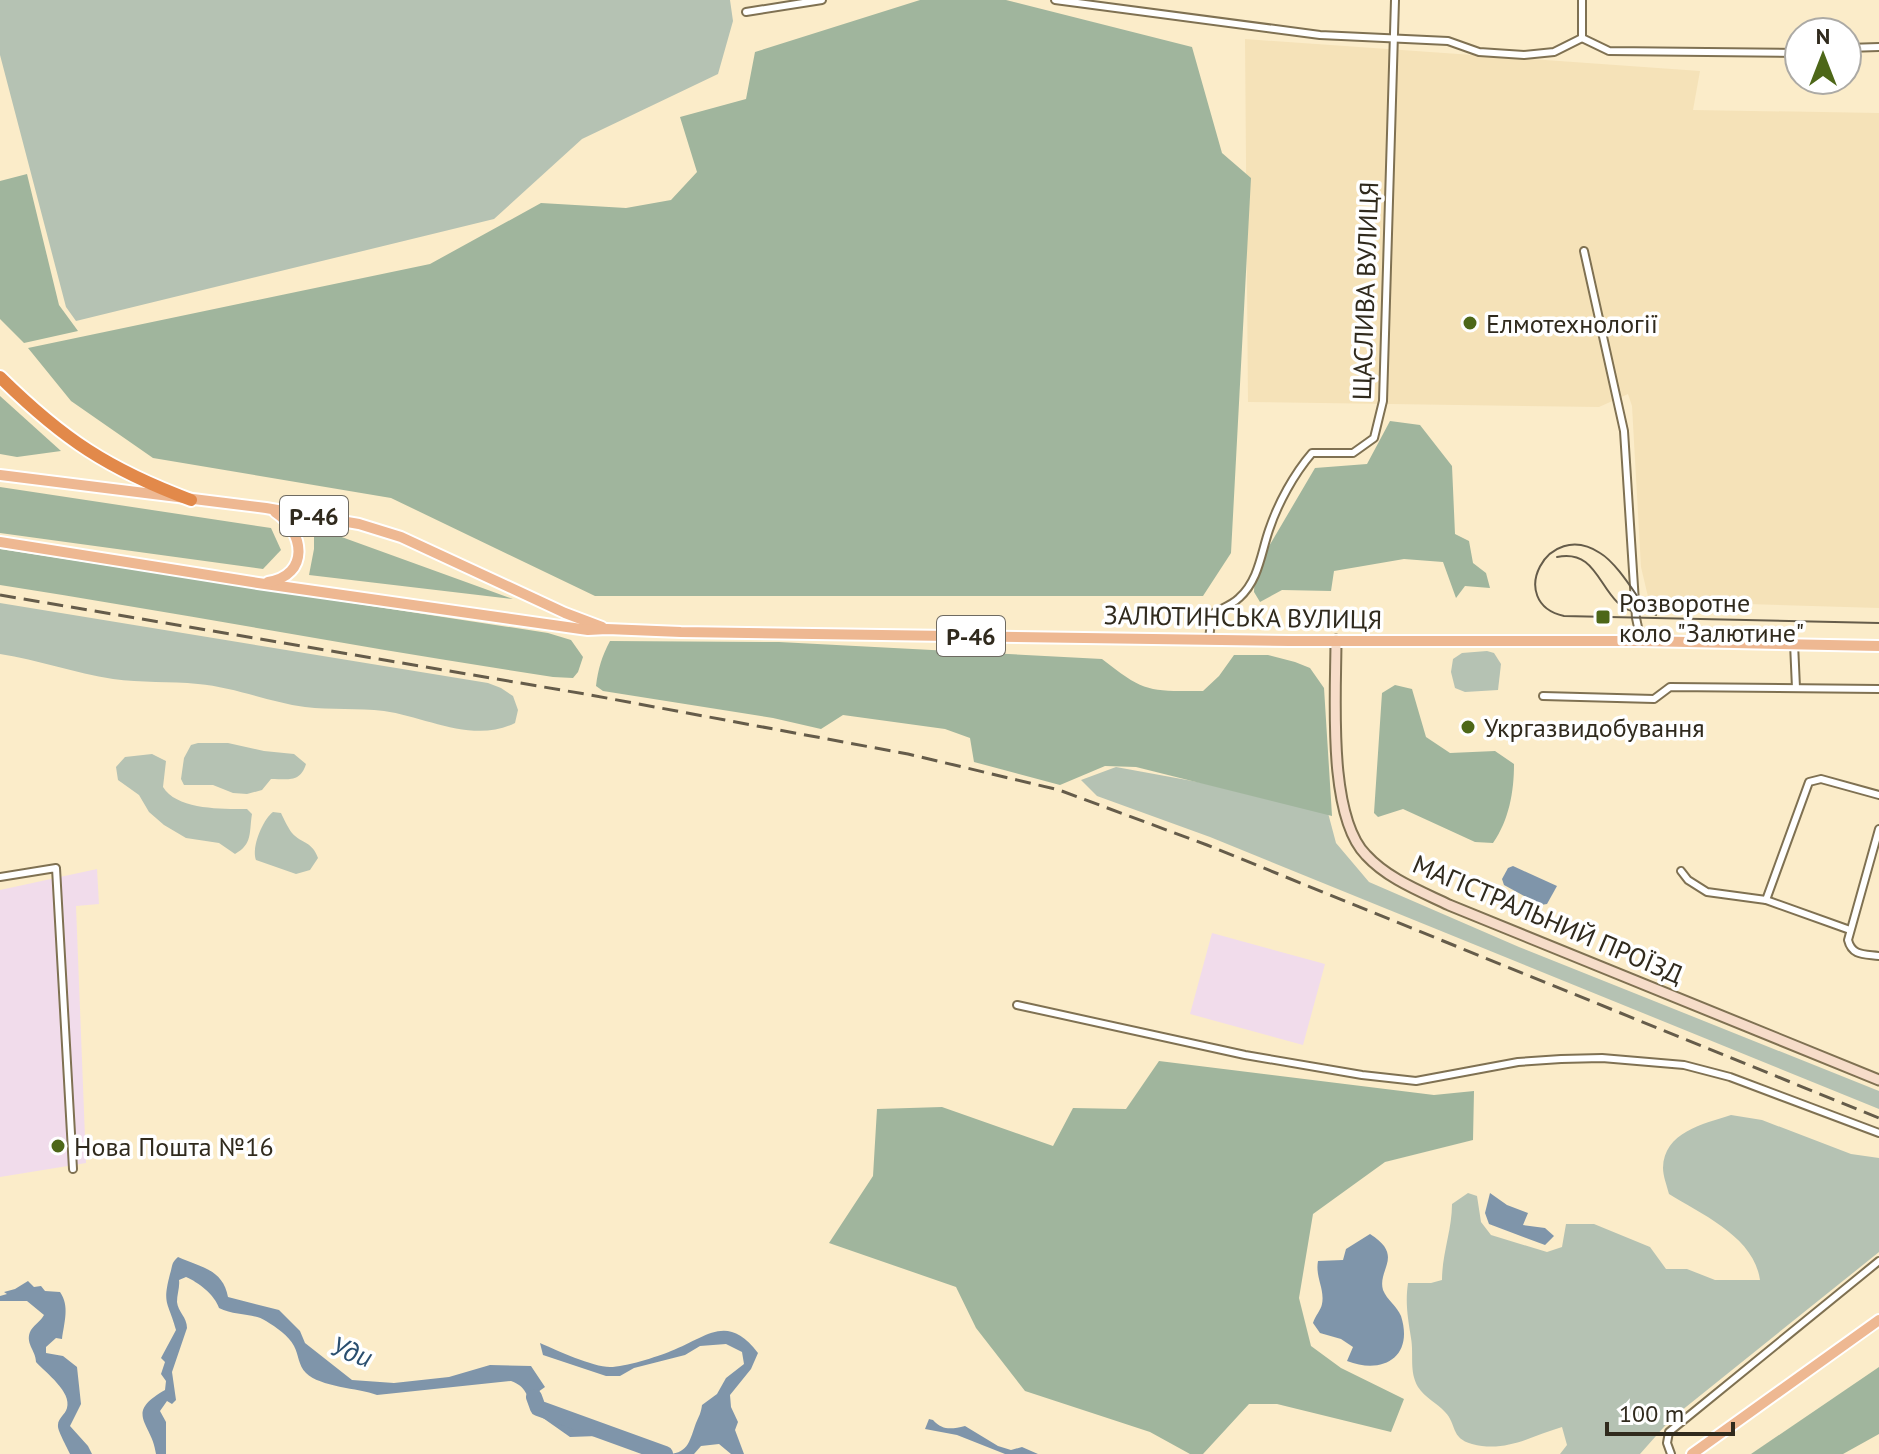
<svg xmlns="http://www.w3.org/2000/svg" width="1879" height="1454" font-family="'PT Sans',sans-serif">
<rect width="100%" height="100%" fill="#fbecc9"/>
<g fill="#f1dceb">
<path d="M 97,869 L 99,904 L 76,906 L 86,1163 L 0,1177 L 0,890 Z"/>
<path d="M 1212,933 L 1325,964 L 1303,1045 L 1190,1014 Z"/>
</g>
<path fill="#f5e2b8" d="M 1245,39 L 1700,71 L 1693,110 L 1879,113 L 1879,608 L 1649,601 L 1641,567 L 1632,406 L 1628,394 L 1599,407 L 1248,402 Z"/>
<g fill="#b5c2b3">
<path d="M 0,0 L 730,0 L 733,21 L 718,74 L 582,139 L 494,219 L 76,321 L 66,307 L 0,55 Z"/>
<path d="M 0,603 L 488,683 L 501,688 L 513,696 L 518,710 L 515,723 C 474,744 426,717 384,711 C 358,708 331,710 305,707 C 269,702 234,687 198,684 C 170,681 141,683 113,679 C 75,673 38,660 0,654 Z"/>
<path d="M 1487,651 L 1494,653 L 1501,664 L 1498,690 L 1465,692 L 1455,688 L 1451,672 L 1453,659 L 1462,653 Z"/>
<path d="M 198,743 L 228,743 L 264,751 L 294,754 L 306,764 C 300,783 288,779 271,779 L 262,790 L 247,794 L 233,793 L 213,785 L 184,785 L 181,779 L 184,758 L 191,745 Z"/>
<path d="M 152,754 L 166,761 L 163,787 C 177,810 222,809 247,809 L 252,814 C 249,832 253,844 235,854 L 219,843 L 186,838 L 164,825 L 149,812 L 139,795 L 118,780 L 116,767 L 125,757 Z"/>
<path d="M 1116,767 L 1258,793 L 1328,813 L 1336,843 L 1369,882 L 1519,947 L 1879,1091 L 1879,1109 L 1210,837 L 1097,796 L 1081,780 Z"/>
<path d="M 273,812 L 281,813 C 284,819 288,828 292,833 C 302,844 312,841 318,858 L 310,870 L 296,874 L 256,860 C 251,848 263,819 273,812 Z"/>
<path d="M 1731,1115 L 1762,1120 L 1851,1154 L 1879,1158 L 1879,1252 L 1671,1419 L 1640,1454 L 1560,1454 L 1567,1445 L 1562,1427 C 1531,1436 1506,1453 1472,1444 C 1450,1438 1457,1424 1445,1412 C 1437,1403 1425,1398 1418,1387 C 1409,1371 1414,1356 1411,1338 C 1408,1318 1405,1304 1408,1283 L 1431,1283 L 1442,1280 C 1442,1254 1452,1230 1452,1204 L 1468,1193 L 1477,1196 L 1481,1222 L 1491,1235 L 1547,1252 L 1562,1247 L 1566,1224 L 1594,1224 L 1650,1247 L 1666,1269 L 1687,1269 L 1715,1280 L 1760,1280 C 1754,1237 1703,1215 1669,1194 C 1667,1186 1663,1176 1663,1168 C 1664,1132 1703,1124 1731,1115 Z"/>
</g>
<g fill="#a0b59d">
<path d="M 920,0 L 1006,0 L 1192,47 L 1222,153 L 1251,178 L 1231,553 L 1203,596 L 595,596 L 391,498 L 153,458 L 71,401 L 28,348 L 430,264 L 541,203 L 626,208 L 671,200 L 697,172 L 680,117 L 746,99 L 755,52 Z"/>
<path d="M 27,174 L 59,305 L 78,331 L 24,343 L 0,319 L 0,181 Z"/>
<path d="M 0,396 L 61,451 L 17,457 L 0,454 Z"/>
<path d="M 1390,421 L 1420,425 L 1452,466 L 1455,534 L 1469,541 L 1473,563 L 1486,573 L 1490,588 L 1465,586 L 1456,598 L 1443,562 L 1404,559 L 1334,571 L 1331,591 L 1282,590 L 1260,602 L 1254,592 L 1255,570 L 1315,468 L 1367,464 Z"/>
<path d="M 0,487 L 271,528 L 281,550 L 263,569 L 0,533 Z"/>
<path d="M 314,527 L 513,599 L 309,575 L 314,549 Z"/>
<path d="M 0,549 L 548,633 L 571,640 L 583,657 L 578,672 L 573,678 L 553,677 C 368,649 185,614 0,585 Z"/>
<path d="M 610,641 L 779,642 L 1102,659 C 1145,693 1149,691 1203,691 L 1219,676 L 1234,655 L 1268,655 L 1295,662 L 1310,668 L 1324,688 L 1332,816 L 1136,767 L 1105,766 L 1060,785 L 974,762 L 970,738 L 945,729 L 843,715 L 821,729 L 773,718 L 603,691 L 596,686 C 598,669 602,656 610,641 Z"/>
<path d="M 1395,685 L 1412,689 L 1426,737 L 1450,753 L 1495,751 L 1514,764 C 1514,792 1509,820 1493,843 L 1475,842 L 1403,809 L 1378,817 L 1374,813 L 1382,693 Z"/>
<path d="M 1159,1061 L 1434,1095 L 1474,1091 L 1473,1140 L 1385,1162 L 1313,1214 L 1299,1298 L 1311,1346 L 1341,1368 L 1404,1399 L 1391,1432 L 1277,1404 L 1249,1404 L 1203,1454 L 1190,1454 L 1150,1432 L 1025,1391 L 976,1328 L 956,1287 L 829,1243 L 873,1176 L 877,1109 L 942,1107 L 1053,1146 L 1073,1108 L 1126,1109 Z"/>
<path d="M 1879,1367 L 1879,1434 L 1843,1454 L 1751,1454 Z"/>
</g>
<g fill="#7f95aa">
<path d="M 1513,866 L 1557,886 L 1547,904 L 1541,905 L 1504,885 L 1502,879 L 1508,868 Z"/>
<path d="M 1490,1193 L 1507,1205 L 1528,1213 L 1523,1225 L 1545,1228 L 1554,1236 L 1545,1245 L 1489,1224 L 1485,1213 Z"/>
<path d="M 1370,1234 C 1405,1256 1377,1269 1383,1290 C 1387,1300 1397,1306 1401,1316 C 1414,1357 1383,1375 1347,1361 L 1353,1347 L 1341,1339 L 1320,1333 L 1313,1323 C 1315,1316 1321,1310 1322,1304 C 1325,1289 1315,1277 1318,1261 L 1343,1260 L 1346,1249 Z"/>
<path d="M 178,1257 C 200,1267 223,1269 228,1297 L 279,1310 L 300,1331 L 305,1343 L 352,1380 L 394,1383 L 449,1377 L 490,1365 L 531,1366 L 545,1387 L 538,1392 C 544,1422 563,1414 582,1430 C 592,1427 657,1448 669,1454 C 689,1453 690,1439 696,1423 C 699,1416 701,1413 702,1405 L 717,1394 L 726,1378 L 744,1364 L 742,1352 L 726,1344 L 700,1346 L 685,1355 L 634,1368 L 620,1376 L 606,1376 L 543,1355 L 540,1343 C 556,1350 593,1367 610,1367 C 625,1367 657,1357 671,1351 C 706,1338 727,1312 758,1353 L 751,1369 L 730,1395 L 731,1407 L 738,1422 L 735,1430 L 744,1454 L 731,1454 L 719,1444 L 701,1446 L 694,1454 L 649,1454 L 597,1436 L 570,1437 L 533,1411 C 528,1397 526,1386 511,1381 L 377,1395 C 358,1388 320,1387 306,1373 C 298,1365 299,1355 294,1346 C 289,1336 276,1327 266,1321 C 254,1313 235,1316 219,1308 C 215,1295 198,1282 186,1277 L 179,1280 C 180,1287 177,1294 177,1302 C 178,1312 187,1317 187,1328 L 172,1372 L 176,1400 L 172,1404 L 167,1401 L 160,1411 L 166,1422 L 166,1454 L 156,1454 C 152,1422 123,1414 165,1390 L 166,1381 L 161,1374 L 165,1362 L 161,1358 L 176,1330 C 168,1301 162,1305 170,1274 C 173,1265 171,1263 178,1257 Z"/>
<path d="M 28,1281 L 34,1287 L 41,1286 L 45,1291 L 60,1292 C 70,1306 64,1323 62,1339 L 56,1338 L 46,1347 L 46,1353 L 63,1356 L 77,1367 L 81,1404 L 70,1426 L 88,1446 L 92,1454 L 70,1454 C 67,1447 57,1430 58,1425 C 58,1418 65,1415 67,1408 C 72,1392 46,1373 36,1362 C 36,1350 24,1343 31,1330 C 35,1324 41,1321 44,1315 L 27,1301 L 0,1301 L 0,1296 L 7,1294 L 4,1292 L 15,1289 Z"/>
<path d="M 929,1419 L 933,1420 C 943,1431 952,1429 965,1426 L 998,1446 L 1011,1450 L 1022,1447 L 1038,1454 L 1005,1454 L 957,1435 L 925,1429 Z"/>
</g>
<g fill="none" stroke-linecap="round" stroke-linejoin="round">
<path stroke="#7f95aa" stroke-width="16" d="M 534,1397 L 538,1408 L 665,1454"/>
<g stroke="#7f7152" stroke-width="10">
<g id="street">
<path d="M 1055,0 L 1320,35 L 1448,41 L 1479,52 L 1524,55 L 1554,52 L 1582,38"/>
<path d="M 746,12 L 822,0"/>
<path d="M 1582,38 L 1609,51 L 1799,53"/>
<path d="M 1582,38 L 1582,0"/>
<path d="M 1847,48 L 1879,47"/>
<path d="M 1584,251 L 1624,431 L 1636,618 L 1641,641"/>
<path d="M 1209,639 L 1212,614 C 1220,609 1232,605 1239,598 C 1259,580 1261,553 1269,530 C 1278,503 1294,474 1312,453 L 1353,453 L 1374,438 L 1383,401 L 1395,0"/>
<path d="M 1794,643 L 1796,688"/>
<path d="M 1543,696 L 1654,699 L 1670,687 L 1879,689"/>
<path d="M 1879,829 L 1848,940 C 1852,956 1864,954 1879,956"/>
<path d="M 1681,871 L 1688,880 L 1707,892 L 1766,900 L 1850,930"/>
<path d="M 0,877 L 56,868 L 73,1169"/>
<path d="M 1766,900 L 1809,782 L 1821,779 L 1879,795"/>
<path d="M 1017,1005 L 1245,1055 L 1362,1075 L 1416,1081 L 1518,1062 L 1561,1059 L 1602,1058 L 1684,1065 L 1730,1077 L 1879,1133"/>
<path d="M 1671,1454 L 1667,1443 L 1669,1432 L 1879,1261"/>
</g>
</g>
<g stroke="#7f7152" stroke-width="13">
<path id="secondary" d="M 1336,640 C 1336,695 1327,815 1366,855 C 1388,879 1420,891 1449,905 L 1879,1080"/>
</g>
<g stroke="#fff" stroke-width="14">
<g id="primary">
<path d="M 0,475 L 266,508 L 359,524 L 401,537 L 565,613 L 602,627"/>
<path d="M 0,542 L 258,583 L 588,630 L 607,629 L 681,632 L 1290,641 L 1641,641 L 1879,646"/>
<path d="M 268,582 C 310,575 305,532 275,512"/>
<path d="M 1692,1454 L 1879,1320"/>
</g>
</g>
<g stroke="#fff" stroke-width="16">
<path id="highway" d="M 0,377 C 63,439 108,469 191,500"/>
</g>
<use href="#street" stroke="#fff" stroke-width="6"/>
<use href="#secondary" stroke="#f6dcc9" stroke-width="9"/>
<use href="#primary" stroke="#eeb892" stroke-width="10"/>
<use href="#highway" stroke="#e2894a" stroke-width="12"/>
<g stroke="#655c4a" stroke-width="2">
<path d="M 1557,557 C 1603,547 1599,608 1639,613"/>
<path d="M 1656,615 L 1647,610 C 1635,594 1617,563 1600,553 C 1547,518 1505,603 1564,616 L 1879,623"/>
</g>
<path stroke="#655c4a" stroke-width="3" stroke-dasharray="16 8" stroke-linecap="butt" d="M 0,595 L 585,694 L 908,754 L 1059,790 L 1207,845 L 1879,1118"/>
</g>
<g fill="#4d6718" stroke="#fff" stroke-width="3">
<circle cx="1470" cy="323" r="8"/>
<rect x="1595" y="609" width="16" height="16" rx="4"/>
<circle cx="1468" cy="727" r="8"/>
<circle cx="58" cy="1146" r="8"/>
</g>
<g text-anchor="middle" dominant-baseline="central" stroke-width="7" stroke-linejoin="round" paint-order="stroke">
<g fill="#fff" stroke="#6e6a61" stroke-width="2">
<rect x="280" y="496" width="68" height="40" rx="6"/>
<rect x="937" y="616" width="68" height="40" rx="6"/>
</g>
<g font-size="24" font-weight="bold" fill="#302a1d">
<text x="314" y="516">Р-46</text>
<text x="971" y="636">Р-46</text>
</g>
<g font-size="26" fill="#302a1d" stroke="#fff">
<text transform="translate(1365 291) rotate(-88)">ЩАСЛИВА ВУЛИЦЯ</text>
<text transform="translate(1243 617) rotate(1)">ЗАЛЮТИНСЬКА ВУЛИЦЯ</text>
<text transform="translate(1548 919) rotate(23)">МАГІСТРАЛЬНИЙ ПРОЇЗД</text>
</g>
<g font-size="26" fill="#302a1d" stroke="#fff" text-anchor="start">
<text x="1486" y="323">Елмотехнології</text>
<text x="1619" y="602">Розворотне<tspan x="1619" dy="30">коло "Залютине"</tspan></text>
<text x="1484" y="727">Укргазвидобування</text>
<text x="74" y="1146">Нова Пошта №16</text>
</g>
<g font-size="28" font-style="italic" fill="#294e6f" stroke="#fff">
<text transform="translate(352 1351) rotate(20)">Уди</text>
</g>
</g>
<g transform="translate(1823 56)"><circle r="38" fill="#ffffff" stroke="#acaaa5" stroke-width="2"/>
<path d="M0-6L14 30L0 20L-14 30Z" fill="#4d6718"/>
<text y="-12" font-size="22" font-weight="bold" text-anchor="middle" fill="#302a1d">N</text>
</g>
<path d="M1607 1422v12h126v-12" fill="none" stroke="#302a1d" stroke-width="4"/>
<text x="1619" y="1422" font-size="24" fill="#302a1d" stroke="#ffffff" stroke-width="6" paint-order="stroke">100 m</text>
</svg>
